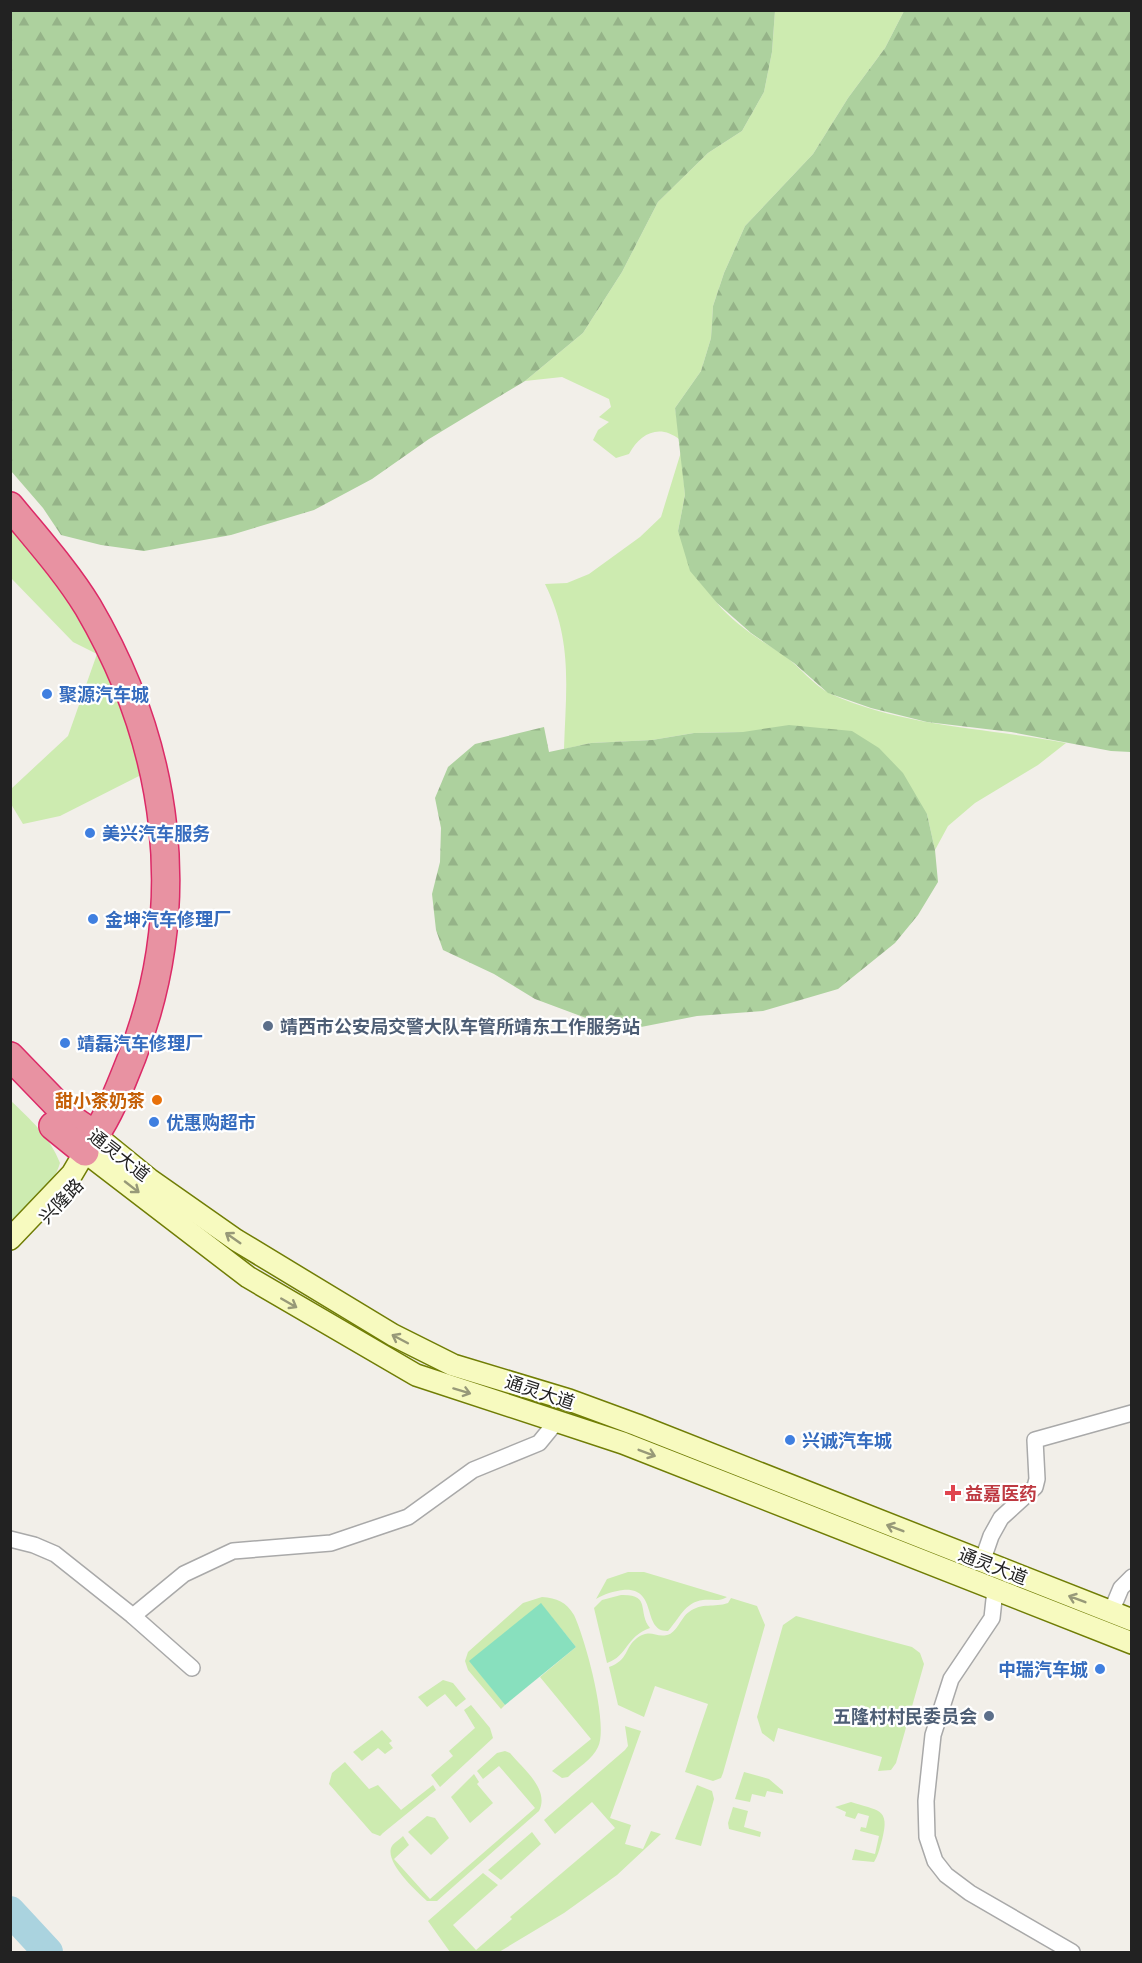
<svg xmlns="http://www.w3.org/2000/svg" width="1142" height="1963" font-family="'PT Sans Narrow','Noto Sans SC',sans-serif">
<defs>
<pattern id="forest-firs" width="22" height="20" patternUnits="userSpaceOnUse" patternTransform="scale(1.5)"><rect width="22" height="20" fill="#add19e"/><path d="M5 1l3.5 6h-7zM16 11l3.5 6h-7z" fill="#95b388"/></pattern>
</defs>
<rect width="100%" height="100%" fill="#f2efe9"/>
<g fill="#cdebb0">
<path d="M 775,11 L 904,11 L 885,48 L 848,98 L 813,154 L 745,226 L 724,273 L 713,306 L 711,338 L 701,371 L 675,408 L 680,440 C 659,423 640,434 629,454 L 616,458 L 593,440 L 598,430 L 609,422 L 599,417 L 611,407 L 609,399 L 562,377 L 525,381 L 583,333 L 622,272 L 658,202 L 708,153 L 742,131 L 764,92 L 772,52 Z"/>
<path d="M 681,452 L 685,495 L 678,531 C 690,554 701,583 717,603 C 735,625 762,641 785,656 C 800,667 814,686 831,694 C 904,727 988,728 1066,743 L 1038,765 L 975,803 L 948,826 L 935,850 L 927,814 L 743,732 L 694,733 L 652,740 L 591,743 L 564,749 C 566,688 573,641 545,584 L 567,583 L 589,574 L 640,537 L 661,517 Z"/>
<path d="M 11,516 L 98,641 L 145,773 L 60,816 L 23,824 L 11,804 L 11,789 L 68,736 L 97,654 L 73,642 L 11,578 Z"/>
<path d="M 10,1100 C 30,1119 50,1137 60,1163 C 53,1187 30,1205 11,1220 Z"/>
<path d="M 628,1572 L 644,1572 L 727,1597 C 719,1602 712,1599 703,1600 C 685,1602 679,1619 668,1631 C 641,1632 659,1587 623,1590 C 614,1591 604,1594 596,1599 L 607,1579 Z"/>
<path d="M 621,1595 C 652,1594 637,1612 650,1628 C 625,1637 628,1656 607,1663 L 594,1608 L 602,1600 Z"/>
<path d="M 542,1597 C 557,1598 566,1602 574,1615 C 585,1638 609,1725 598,1747 C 593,1759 577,1768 568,1777 L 562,1778 L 552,1771 L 591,1739 L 540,1677 L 576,1647 L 541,1604 L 470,1661 L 505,1705 L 501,1709 L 468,1670 L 465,1661 L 468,1652 L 523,1603 Z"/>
<path d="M 731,1598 L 757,1606 L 765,1625 L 723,1773 L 721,1778 L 713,1781 L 685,1772 L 708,1704 L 655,1686 L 644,1717 L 618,1705 L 609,1667 C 629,1660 624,1648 637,1638 C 651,1628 655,1638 667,1635 C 677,1633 681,1617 689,1612 C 702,1602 714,1608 728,1603 Z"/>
<path d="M 796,1616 L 912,1647 L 920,1653 L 924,1664 L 896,1763 L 891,1770 L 878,1771 L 882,1757 L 778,1728 L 774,1742 L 762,1733 L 757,1717 L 783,1625 Z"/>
<path d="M 443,1680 L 453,1683 L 466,1699 L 456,1707 L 445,1694 L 427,1707 L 418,1697 Z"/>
<path d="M 471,1705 L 490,1728 L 493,1738 L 440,1787 L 431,1775 L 453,1756 L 449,1751 L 475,1728 L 464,1710 Z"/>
<path d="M 625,1726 L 641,1731 L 610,1818 L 631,1825 L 625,1844 L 643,1849 L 651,1831 L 661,1834 L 617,1875 L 564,1913 L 499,1952 L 450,1952 L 428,1921 L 483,1873 L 498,1885 L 453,1925 L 476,1950 L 512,1919 L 510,1917 L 615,1828 L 592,1802 L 555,1834 L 544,1820 L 625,1750 L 628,1746 Z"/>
<path d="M 382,1730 L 392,1741 L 389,1743 L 393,1748 L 385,1754 L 378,1748 L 362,1761 L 353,1752 Z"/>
<path d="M 505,1751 L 510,1753 C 523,1769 550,1789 539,1811 L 437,1901 L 427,1901 C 416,1891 383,1861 392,1846 C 394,1843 400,1839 403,1836 L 409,1845 L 394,1859 L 430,1899 L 535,1808 L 499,1766 L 483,1779 L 477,1771 L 497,1753 Z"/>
<path d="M 345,1762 L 369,1789 L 378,1785 L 401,1810 L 433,1785 L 436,1790 L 383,1833 L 380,1836 L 372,1833 L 329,1784 L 332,1773 Z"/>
<path d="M 744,1772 L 769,1779 L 783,1791 L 783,1794 L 767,1791 L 765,1797 L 752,1794 L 750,1802 L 735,1799 Z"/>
<path d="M 474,1774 L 479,1782 L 477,1784 L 493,1803 L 470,1823 L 451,1797 Z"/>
<path d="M 697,1785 L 712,1791 L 714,1799 L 701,1846 L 675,1839 Z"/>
<path d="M 851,1802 C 877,1811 891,1807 882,1840 C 880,1847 878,1856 874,1862 L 852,1860 L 855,1849 L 875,1854 L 879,1836 L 860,1831 L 861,1827 L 866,1828 L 869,1816 L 858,1813 L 855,1819 L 845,1816 L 846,1812 L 835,1807 Z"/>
<path d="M 733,1807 L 748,1811 L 744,1827 L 761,1832 L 760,1837 L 729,1829 L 728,1823 Z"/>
<path d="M 427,1816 L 435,1818 L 449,1838 L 431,1855 L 408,1832 Z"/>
<path d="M 532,1832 L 541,1844 L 501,1880 L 488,1870 Z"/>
</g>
<g fill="url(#forest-firs)">
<path d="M 10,11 L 11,10 L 775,11 L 772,52 L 764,92 L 742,131 L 708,153 L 658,202 L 622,272 L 583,333 L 525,381 L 429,439 L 372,479 L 314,510 L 231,535 L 144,551 L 101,545 L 61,535 L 43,508 L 11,471 Z"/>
<path d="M 904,11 L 1131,11 L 1131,752 L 1111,751 L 1011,732 L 927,722 L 871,708 L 828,693 L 794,663 L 751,633 L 717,603 L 690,571 L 678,531 L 685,495 L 675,408 L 701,371 L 711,338 L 713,306 L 724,273 L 745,226 L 813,154 L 848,98 L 885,48 Z"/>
<path d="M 789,725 L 852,731 L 879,748 L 903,773 L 927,814 L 935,850 L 938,882 L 918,915 L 895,943 L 838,989 L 763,1011 L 697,1016 L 641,1027 L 586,1018 L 535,999 L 494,974 L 443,950 L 436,930 L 432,894 L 440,862 L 441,828 L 435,798 L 448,767 L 475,744 L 544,727 L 549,752 L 591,743 L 652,740 L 694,733 L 743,732 Z"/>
</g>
<path fill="#88e0be" d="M 541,1603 L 576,1647 L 505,1705 L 469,1661 Z"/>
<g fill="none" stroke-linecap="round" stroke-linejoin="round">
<path stroke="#aad3df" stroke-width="30" d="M 10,1911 L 48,1952"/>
<g stroke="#a9a9a9" stroke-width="18">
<g id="street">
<path d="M 10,1539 L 34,1545 L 55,1554 L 133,1616 L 184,1574 L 233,1551 L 331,1543 L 408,1517 L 473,1470 L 539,1443 L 557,1421"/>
<path d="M 982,1562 L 991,1536 L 1001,1518 L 1035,1487 L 1037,1479 L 1035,1440 L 1132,1413"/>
<path d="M 995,1590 L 992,1618 L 951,1679 L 933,1735 L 926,1801 L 927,1837 L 935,1861 L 946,1875 L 970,1893 L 1072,1952"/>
<path d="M 1111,1612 L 1121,1588 L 1132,1577"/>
<path d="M 133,1616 L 192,1668"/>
</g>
</g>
<g stroke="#707d05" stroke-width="24">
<g id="secondary">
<path d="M 85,1152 L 248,1277 L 416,1375 L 623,1443 L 1132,1643"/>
<path d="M 10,1239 L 72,1174 L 95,1135 L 149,1179 L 236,1240 L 393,1335 L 453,1365 L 569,1400 L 637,1425 L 1132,1620"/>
</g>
</g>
<g stroke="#dc2a67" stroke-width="30">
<g id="highway">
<path d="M 10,506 C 37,539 66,571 88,607 C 170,747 191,905 132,1057 C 121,1084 111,1112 95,1135 L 70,1118 L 10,1056"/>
<path d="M 53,1126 L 85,1152"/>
</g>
</g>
<use href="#street" stroke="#fff" stroke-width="15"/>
<use href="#secondary" stroke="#f7fabf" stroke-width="21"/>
<use href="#highway" stroke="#e892a2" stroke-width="27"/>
</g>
<defs><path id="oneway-shaft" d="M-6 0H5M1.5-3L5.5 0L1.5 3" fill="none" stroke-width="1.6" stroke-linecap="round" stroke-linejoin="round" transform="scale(1.5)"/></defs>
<g stroke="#979978">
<use href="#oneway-shaft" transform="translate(132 1187) rotate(38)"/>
<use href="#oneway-shaft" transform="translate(233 1238) rotate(-145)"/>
<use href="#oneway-shaft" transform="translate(289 1303) rotate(30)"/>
<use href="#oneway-shaft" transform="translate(400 1339) rotate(-152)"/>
<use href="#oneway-shaft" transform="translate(462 1391) rotate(17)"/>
<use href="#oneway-shaft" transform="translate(647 1453) rotate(21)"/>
<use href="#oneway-shaft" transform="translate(895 1528) rotate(-159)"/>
<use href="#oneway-shaft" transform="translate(1077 1599) rotate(-159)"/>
</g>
<g fill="#3f7fe0" stroke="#fff" stroke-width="2">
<circle cx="47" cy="694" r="6"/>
<circle cx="90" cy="833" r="6"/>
<circle cx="93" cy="919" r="6"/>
<circle cx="65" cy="1043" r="6"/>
<circle cx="154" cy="1122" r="6"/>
<circle cx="790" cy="1440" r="6"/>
<circle cx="1100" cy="1669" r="6"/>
</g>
<g fill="#5c6f8a" stroke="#fff" stroke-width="2">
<circle cx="268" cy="1026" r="6"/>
<circle cx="989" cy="1716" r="6"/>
</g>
<circle fill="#e8710a" stroke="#fff" stroke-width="2" cx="157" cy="1100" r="6"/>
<path fill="#e0444e" stroke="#fff" stroke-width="2" d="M950 1484h6v6h6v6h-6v6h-6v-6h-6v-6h6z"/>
<g text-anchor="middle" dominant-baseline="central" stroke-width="4.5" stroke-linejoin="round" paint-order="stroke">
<g font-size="18" font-weight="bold" fill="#366cbe" stroke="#fff" text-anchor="start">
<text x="59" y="694">聚源汽车城</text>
<text x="102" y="833">美兴汽车服务</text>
<text x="105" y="919">金坤汽车修理厂</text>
<text x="77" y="1043">靖磊汽车修理厂</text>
<text x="166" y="1122">优惠购超市</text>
<text x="802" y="1440">兴诚汽车城</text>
<text x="1088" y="1669" text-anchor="end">中瑞汽车城</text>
</g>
<g font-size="18" font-weight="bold" fill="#4e5e75" stroke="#fff" text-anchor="start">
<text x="280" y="1026">靖西市公安局交警大队车管所靖东工作服务站</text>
<text x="977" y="1716" text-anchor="end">五隆村村民委员会</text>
</g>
<g font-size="18" font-weight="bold" fill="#c56008" stroke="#fff" text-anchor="end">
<text x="145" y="1100">甜小茶奶茶</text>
</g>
<g font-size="18" fill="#222" stroke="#fff">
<text transform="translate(119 1155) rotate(38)">通灵大道</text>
<text transform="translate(61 1201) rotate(-46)">兴隆路</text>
<text transform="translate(540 1392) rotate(18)">通灵大道</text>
<text transform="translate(993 1566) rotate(21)">通灵大道</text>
</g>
<g font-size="18" font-weight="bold" fill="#be3a42" stroke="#fff" text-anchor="start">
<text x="965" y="1493">益嘉医药</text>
</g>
</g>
<rect width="1142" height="1963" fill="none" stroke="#222222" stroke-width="24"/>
</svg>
